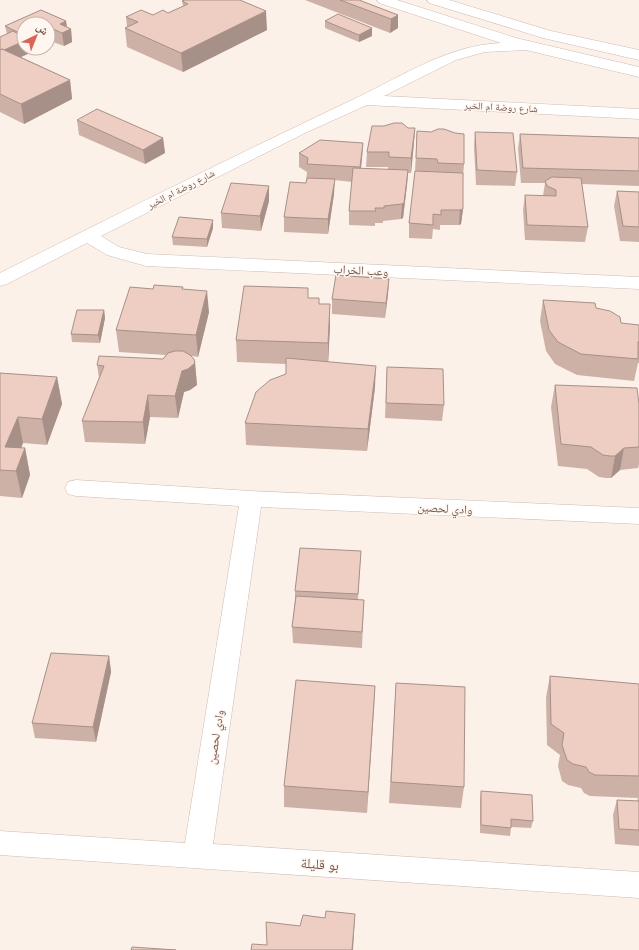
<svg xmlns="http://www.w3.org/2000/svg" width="639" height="950" font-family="Mulish,'Noto Naskh Arabic',sans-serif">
<rect width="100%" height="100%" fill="#fbf1e9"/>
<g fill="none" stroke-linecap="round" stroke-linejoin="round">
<g stroke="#cebbb2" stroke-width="1">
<g id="minor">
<path d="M 377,0 L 397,0 L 516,38 L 639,67 L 639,77 L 526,50 L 485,52 L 456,60 L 384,96 L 639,109 L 639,119 L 367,105 L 305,133 L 101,236 L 119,247 L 147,254 L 639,277 L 639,289 L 146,266 L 107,255 L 87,243 L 7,284 L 0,286 L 0,273 C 119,213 238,154 358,97 C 404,75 449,45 501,43 L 379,3 Z"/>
<path d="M 427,0 L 449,0 L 551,31 L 639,50 L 639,60 L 543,38 L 429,3 Z"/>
<path d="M 76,480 L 251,491 L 639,508 L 639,524 L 261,507 L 213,844 L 639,872 L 639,898 L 0,855 L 0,831 L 185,843 L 239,506 L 76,496 L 68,494 L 65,488 L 68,482 Z"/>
</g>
</g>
<use href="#minor" fill="#fff" fill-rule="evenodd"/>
</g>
<g fill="#cdb1a7">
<path d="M 305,0 L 359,0 L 398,15 L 398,28 L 390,33 Z"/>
<path d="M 182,1 L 267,30 L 183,72 L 127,47 L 125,28 L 127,27 L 126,17 L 153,15 L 168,13 L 183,6 Z"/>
<path d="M 41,10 L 66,21 L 67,27 L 71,29 L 72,42 L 64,46 L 53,42 L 48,44 L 48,24 L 24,24 L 24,48 L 39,48 L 33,51 L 30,50 L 30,53 L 21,57 L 70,80 L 72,99 L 24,124 L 0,112 L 0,37 L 7,34 L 5,26 Z"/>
<path d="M 325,21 L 372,28 L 372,36 L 359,42 L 325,28 Z"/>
<path d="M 77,120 L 163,138 L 165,153 L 145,164 L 79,135 Z"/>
<path d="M 408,128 L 415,128 L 414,142 L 411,173 L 408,173 L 407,185 L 403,218 L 401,219 L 383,221 L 383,223 L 375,223 L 375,226 L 349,225 L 349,211 L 352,182 L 334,180 L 334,194 L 328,234 L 284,232 L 284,217 L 306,183 L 307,172 L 299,167 L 299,153 L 363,143 L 362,158 L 361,169 L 388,170 L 388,167 L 366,167 L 367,152 Z"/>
<path d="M 417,131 L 464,164 L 463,178 L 463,209 L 461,224 L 459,225 L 440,225 L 440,230 L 433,229 L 432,239 L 409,238 L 409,223 L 415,172 Z"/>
<path d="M 475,132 L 517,172 L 515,186 L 476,185 L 474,147 Z"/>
<path d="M 520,134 L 639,138 L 639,186 L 582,184 L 588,227 L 585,242 L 525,240 L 523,210 L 525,195 L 543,196 L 545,183 L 521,183 L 518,149 Z"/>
<path d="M 617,191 L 639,192 L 639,242 L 620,241 L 614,206 Z"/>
<path d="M 269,201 L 261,231 L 222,228 L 221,213 Z"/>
<path d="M 213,228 L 207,247 L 173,245 L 172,237 Z"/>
<path d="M 389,279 L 388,294 L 385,318 L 332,314 L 332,299 Z"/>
<path d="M 153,289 L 183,289 L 209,312 L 198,357 L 192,356 L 195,363 L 197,385 L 190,390 L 184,392 L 178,418 L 150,417 L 145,444 L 85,442 L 82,421 L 99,378 L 97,365 L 163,359 L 166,355 L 119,352 L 116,330 Z"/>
<path d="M 309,298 L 319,304 L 330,325 L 328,362 L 375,387 L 367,451 L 246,445 L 245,423 L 286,374 L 286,364 L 237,362 L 236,340 Z"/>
<path d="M 543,300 L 596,308 L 621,323 L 639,325 L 639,363 L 638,363 L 634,381 L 577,375 L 555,364 L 546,351 L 540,321 Z"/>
<path d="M 104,310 L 105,318 L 100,343 L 72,342 L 71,334 Z"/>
<path d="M 387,367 L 444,405 L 442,421 L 385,418 Z"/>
<path d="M 0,373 L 57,377 L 62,404 L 47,445 L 23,443 L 21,448 L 25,448 L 30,475 L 22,498 L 0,496 Z"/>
<path d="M 555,385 L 639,404 L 639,464 L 638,468 L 620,470 L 611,478 L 606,478 L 599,477 L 587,469 L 558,466 L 551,407 Z"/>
<path d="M 361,551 L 358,600 L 364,600 L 362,648 L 293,643 L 292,627 L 295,600 L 295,591 Z"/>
<path d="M 109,656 L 111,672 L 96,742 L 35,738 L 32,723 Z"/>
<path d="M 550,676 L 639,684 L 639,846 L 615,844 L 613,815 L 617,800 L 637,801 L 638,798 L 590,796 L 584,793 L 581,788 L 568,785 L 562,781 L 558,766 L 560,755 L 547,745 L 546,697 Z"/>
<path d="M 396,683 L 464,787 L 461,808 L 389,803 Z"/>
<path d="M 375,686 L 367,813 L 284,807 L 284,786 Z"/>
<path d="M 481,791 L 533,821 L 531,828 L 511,827 L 510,836 L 480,833 L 480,799 Z"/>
</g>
<g fill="#a79088">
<path d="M 266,11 L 267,30 L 183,72 L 181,53 Z"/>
<path d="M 398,15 L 398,28 L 390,33 L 391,19 Z"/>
<path d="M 66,21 L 67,30 L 71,29 L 72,42 L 64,46 L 62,33 L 60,24 Z"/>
<path d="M 51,28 L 53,42 L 48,44 L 48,29 Z"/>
<path d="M 372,28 L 372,36 L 359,42 L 359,35 Z"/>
<path d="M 24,41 L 24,48 L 29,48 L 30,53 L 0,66 L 0,51 Z"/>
<path d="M 32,48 L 39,48 L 33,51 Z"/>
<path d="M 70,80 L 72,99 L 24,124 L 21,104 Z"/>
<path d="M 415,128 L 414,142 L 411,173 L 411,158 Z"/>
<path d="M 163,138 L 165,153 L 145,164 L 143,150 Z"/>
<path d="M 363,143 L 362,158 L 359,182 L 360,167 Z"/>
<path d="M 408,170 L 407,185 L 403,218 L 401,219 L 402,204 Z"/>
<path d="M 335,179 L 334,194 L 328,234 L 328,219 Z"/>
<path d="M 269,186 L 269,201 L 261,231 L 260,216 Z"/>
<path d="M 463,209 L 461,224 L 459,225 L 460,210 Z"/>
<path d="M 213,220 L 213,228 L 207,247 L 207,239 Z"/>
<path d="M 389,279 L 388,294 L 385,318 L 386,303 Z"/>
<path d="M 207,291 L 209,312 L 198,357 L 196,335 Z"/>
<path d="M 330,304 L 330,325 L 328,365 L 328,343 Z"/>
<path d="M 104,310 L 105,318 L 100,343 L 98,335 Z"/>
<path d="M 195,363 L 197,385 L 190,390 L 184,392 L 178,418 L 175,396 L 182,371 Z"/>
<path d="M 376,366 L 375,387 L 367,451 L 368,429 Z"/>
<path d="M 57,377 L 62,404 L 47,445 L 42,419 Z"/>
<path d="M 148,395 L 150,417 L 145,444 L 143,422 Z"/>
<path d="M 18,417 L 23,443 L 12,471 L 5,447 Z"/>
<path d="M 25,448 L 30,475 L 22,498 L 16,471 Z"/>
<path d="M 624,448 L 620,470 L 611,478 L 615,456 Z"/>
<path d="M 109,656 L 111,672 L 96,742 L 93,727 Z"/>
<path d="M 375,686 L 374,708 L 367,813 L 368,792 Z"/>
<path d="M 355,914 L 353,950 L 352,950 Z"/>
</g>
<g fill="#eecec2" stroke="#a79088">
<path d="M 185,0 L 240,0 L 266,11 L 181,53 L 125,28 L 138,22 L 126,17 L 141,10 L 153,15 L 163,10 L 168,13 L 188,4 L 182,1 Z"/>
<path d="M 340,0 L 359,0 L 398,15 L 391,19 Z"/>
<path d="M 41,10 L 66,21 L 60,24 L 71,29 L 62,33 L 51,28 L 48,29 L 48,24 L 24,24 L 24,35 L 5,26 Z"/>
<path d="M 338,14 L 372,28 L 359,35 L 325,21 Z"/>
<path d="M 13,31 L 24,37 L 24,41 L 4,50 L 2,49 L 0,50 L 0,37 Z"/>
<path d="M 2,49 L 70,80 L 21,104 L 0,94 L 0,50 Z"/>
<path d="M 97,109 L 163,138 L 143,150 L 77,120 Z"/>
<path d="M 394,123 L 402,123 L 408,128 L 415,128 L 411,158 L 389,157 L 389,152 L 367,152 L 372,126 L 384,126 Z"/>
<path d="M 438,129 L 444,129 L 455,133 L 464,134 L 464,164 L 438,163 L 437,159 L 416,158 L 417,131 L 431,132 Z"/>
<path d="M 475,132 L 513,133 L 517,172 L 477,170 Z"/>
<path d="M 520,134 L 639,138 L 639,171 L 523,168 Z"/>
<path d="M 320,140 L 363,143 L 360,167 L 307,164 L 308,158 L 299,153 Z"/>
<path d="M 353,168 L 408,170 L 404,203 L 402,204 L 384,206 L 384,208 L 375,208 L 376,211 L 349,211 Z"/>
<path d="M 415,171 L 463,173 L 463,209 L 460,210 L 441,210 L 441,215 L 433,214 L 433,225 L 409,223 Z"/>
<path d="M 552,177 L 581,178 L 588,227 L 527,225 L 525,195 L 556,196 L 556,190 L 547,186 L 545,181 Z"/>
<path d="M 307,178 L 335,179 L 328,219 L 284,217 L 290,182 L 306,183 Z"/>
<path d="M 231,183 L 269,186 L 260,216 L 221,213 Z"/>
<path d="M 617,191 L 639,192 L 639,227 L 623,226 Z"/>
<path d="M 179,217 L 213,220 L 207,239 L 172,237 Z"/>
<path d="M 336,275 L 389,279 L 386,303 L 332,299 Z"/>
<path d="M 154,285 L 183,287 L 182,289 L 207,291 L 196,335 L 116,330 L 130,287 L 153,289 Z"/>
<path d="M 244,286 L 308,288 L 308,298 L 319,298 L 319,304 L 330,304 L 328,343 L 236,340 Z"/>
<path d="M 543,300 L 595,303 L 596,308 L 610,311 L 620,317 L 621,323 L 639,325 L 639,342 L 638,342 L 638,359 L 581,354 L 558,342 L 549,330 Z"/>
<path d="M 77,310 L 104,310 L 98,335 L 71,334 Z"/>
<path d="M 175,351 L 183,351 L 190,355 L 194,359 L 195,363 L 188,369 L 182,371 L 175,396 L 148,395 L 143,422 L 82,421 L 104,366 L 97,365 L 99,356 L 163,359 L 168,353 Z"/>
<path d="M 286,358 L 376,366 L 368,429 L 245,423 L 256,392 L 270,380 L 286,374 Z"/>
<path d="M 387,367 L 443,369 L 444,405 L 386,403 Z"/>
<path d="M 0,373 L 57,377 L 42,419 L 18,417 L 5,447 L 25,448 L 16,471 L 0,470 Z"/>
<path d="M 555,385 L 637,388 L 639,404 L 639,447 L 624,448 L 615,456 L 610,456 L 603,455 L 591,447 L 561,444 Z"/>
<path d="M 300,548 L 361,551 L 358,594 L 295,591 Z"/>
<path d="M 296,596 L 364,600 L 362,632 L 292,627 Z"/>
<path d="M 51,653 L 109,656 L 93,727 L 32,723 Z"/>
<path d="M 550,676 L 639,684 L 639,776 L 595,775 L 589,772 L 586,767 L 573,764 L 567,760 L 562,745 L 564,733 L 551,724 Z"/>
<path d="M 296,680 L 375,686 L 368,792 L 284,786 Z"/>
<path d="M 396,683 L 465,687 L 464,787 L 391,782 Z"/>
<path d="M 481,791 L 532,795 L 533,821 L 511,819 L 511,828 L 481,825 Z"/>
<path d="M 617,800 L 639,801 L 639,830 L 619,829 Z"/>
<path d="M 326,911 L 355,914 L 352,950 L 251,950 L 252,944 L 267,945 L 266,922 L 300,926 L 303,915 L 325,918 Z"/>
<path d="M 132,947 L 176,950 L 131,950 Z"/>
</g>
<g text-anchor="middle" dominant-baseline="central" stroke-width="3" stroke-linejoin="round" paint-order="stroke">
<g font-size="10" fill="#73574e" stroke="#fef6ef">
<text transform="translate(501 107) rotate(3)">شارع روضة ام الخير</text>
<text transform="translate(181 189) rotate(-27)">شارع روضة ام الخير</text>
</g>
<g font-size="12" fill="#73574e" stroke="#fef6ef">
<text transform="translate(361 270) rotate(3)">وعب الخراب</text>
<text transform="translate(445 508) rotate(3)">وادي لحصين</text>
<text transform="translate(215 737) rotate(-81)">وادي لحصين</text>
</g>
<g font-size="14" fill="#73574e" stroke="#fef6ef">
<text transform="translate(320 864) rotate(4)">بو قليلة</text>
</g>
</g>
<g transform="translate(36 36) rotate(43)"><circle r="19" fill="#fef6ef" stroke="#c6b6af"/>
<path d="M0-3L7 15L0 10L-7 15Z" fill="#db6458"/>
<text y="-6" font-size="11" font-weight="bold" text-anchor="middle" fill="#73574e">ش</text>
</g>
</svg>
